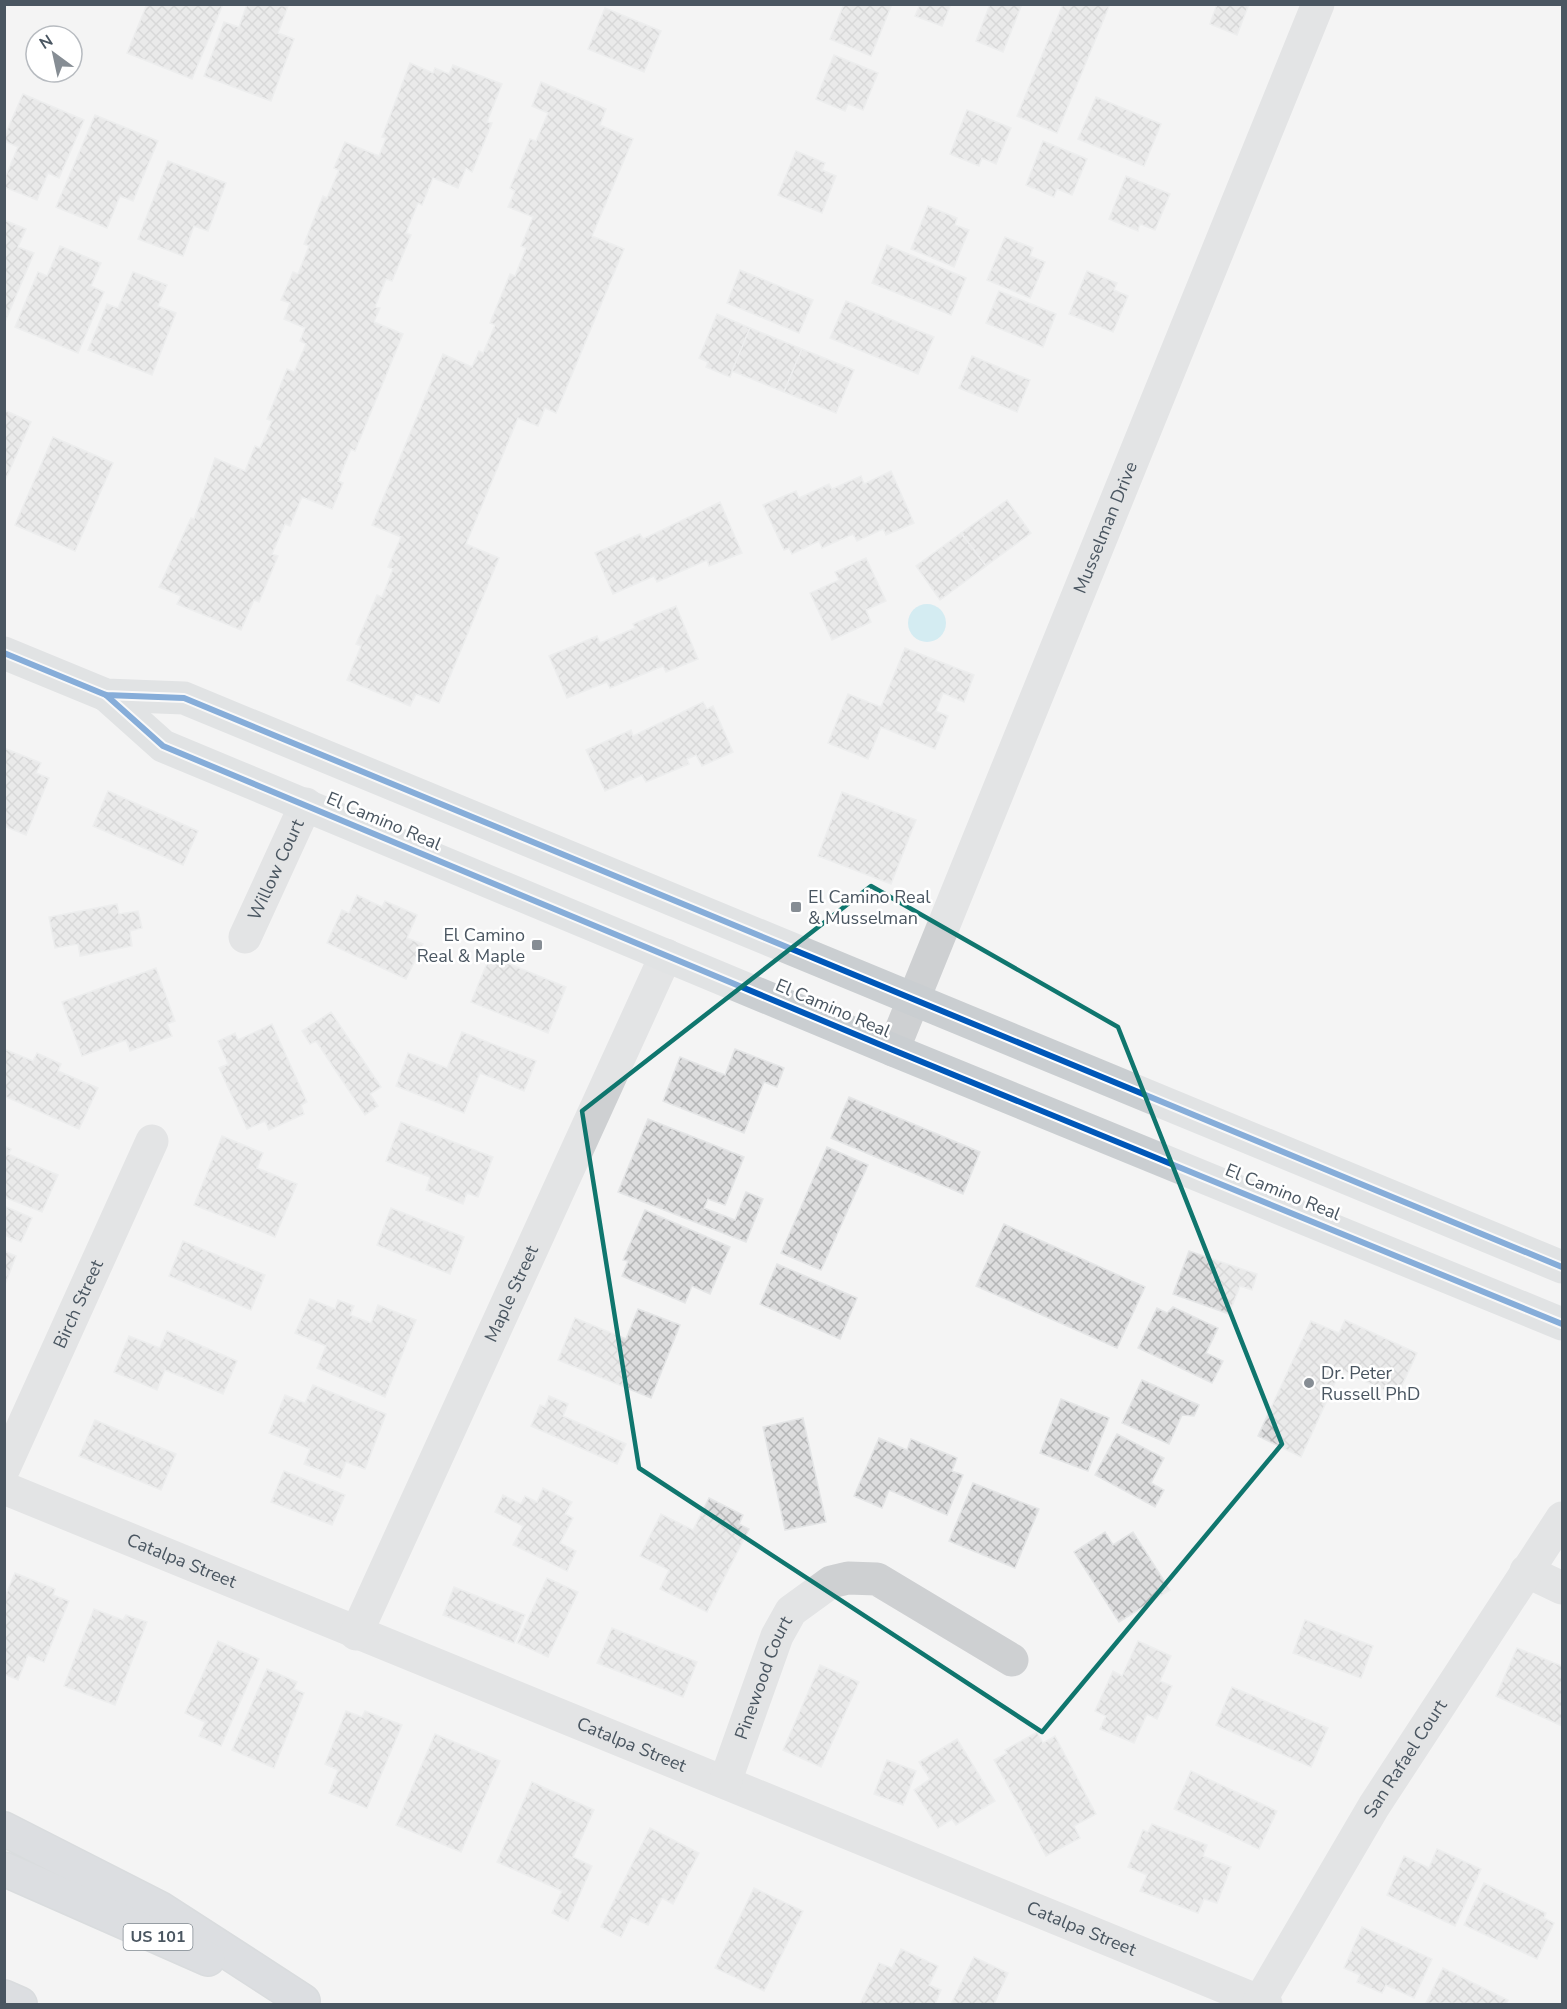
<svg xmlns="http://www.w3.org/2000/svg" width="1567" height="2009" font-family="'Nunito Sans',sans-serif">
<defs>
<pattern id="building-cross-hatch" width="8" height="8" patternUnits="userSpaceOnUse" patternTransform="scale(1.5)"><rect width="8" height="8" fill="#ddddde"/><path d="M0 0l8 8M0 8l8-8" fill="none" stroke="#b5b6b7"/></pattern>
</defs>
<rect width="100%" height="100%" fill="#f4f4f4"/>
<circle fill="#aee2f0" cx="927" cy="623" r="19"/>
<g fill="url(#building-cross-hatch)" stroke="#e5e6e7" stroke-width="1.5">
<path d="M 147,4 L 223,4 L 192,79 L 127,53 Z"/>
<path d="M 247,4 L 288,6 L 278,33 L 294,39 L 271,101 L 204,76 L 224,22 L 239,27 Z"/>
<path d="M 844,4 L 892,4 L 871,56 L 830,39 Z"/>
<path d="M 920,4 L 951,4 L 942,26 L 915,16 Z"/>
<path d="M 990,4 L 1022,4 L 1003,52 L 976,41 Z"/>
<path d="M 1063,4 L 1110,4 L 1057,133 L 1017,116 Z"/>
<path d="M 1217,4 L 1249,4 L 1237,35 L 1210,24 Z"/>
<path d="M 605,8 L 661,31 L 644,72 L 588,49 Z"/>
<path d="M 834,55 L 878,73 L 863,110 L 848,104 L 845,111 L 816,99 Z"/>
<path d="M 410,63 L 433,73 L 435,68 L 449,74 L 453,65 L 502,84 L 487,122 L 492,123 L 472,172 L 466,168 L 458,188 L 433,178 L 422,205 L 418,203 L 406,233 L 411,235 L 392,281 L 386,279 L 375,307 L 380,308 L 374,322 L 403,334 L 355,451 L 351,449 L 338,481 L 343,483 L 332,509 L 302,497 L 290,526 L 285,524 L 272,554 L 278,556 L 259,602 L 254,600 L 241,630 L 177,604 L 181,596 L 159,587 L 191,518 L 194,519 L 215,458 L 245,471 L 255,446 L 260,448 L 272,421 L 267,419 L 287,369 L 294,372 L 306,344 L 300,341 L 305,328 L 284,319 L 290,303 L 281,300 L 293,272 L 298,274 L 309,246 L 304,244 L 323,196 L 327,198 L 339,170 L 334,168 L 345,142 L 379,156 L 386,138 L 382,137 Z"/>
<path d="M 541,82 L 606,109 L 600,125 L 633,139 L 592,236 L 624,249 L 556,413 L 545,408 L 538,426 L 518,418 L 466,544 L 499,558 L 439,703 L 416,694 L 410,706 L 347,680 L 361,646 L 356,644 L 377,595 L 382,597 L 393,569 L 388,567 L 401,537 L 372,525 L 443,354 L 472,367 L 479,351 L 483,353 L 495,325 L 490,323 L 510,274 L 515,276 L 526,248 L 521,246 L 533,217 L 508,207 L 515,191 L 510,188 L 530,139 L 536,141 L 548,113 L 532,106 Z"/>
<path d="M 23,94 L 84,120 L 59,178 L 48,173 L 37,200 L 4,187 L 4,180 L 18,147 L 4,141 L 4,137 Z"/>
<path d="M 1096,97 L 1161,124 L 1144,166 L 1078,139 Z"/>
<path d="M 967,110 L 1011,128 L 996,164 L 982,158 L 979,166 L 950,154 Z"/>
<path d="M 95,115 L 158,141 L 133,201 L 120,196 L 107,228 L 56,207 Z"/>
<path d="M 1043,141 L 1087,159 L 1072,195 L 1057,189 L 1054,197 L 1026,185 Z"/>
<path d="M 796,151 L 825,163 L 822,170 L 836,176 L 822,213 L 778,195 Z"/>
<path d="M 168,161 L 226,183 L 208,231 L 194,226 L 183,256 L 138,239 Z"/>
<path d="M 1126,176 L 1170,194 L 1155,230 L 1140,224 L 1138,231 L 1109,219 Z"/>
<path d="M 928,206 L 957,218 L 955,225 L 969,230 L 954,267 L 911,249 Z"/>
<path d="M 4,220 L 26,229 L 18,247 L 34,253 L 5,322 Z"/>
<path d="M 1005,237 L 1033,248 L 1030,256 L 1045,262 L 1030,298 L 987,280 Z"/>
<path d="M 887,245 L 966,278 L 951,315 L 872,283 Z"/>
<path d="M 60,246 L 101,263 L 91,286 L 104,292 L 78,353 L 15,327 L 38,272 L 47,276 Z"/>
<path d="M 740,270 L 813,300 L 799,333 L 727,303 Z"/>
<path d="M 1087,271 L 1117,283 L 1114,290 L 1128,296 L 1113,332 L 1069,314 Z"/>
<path d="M 133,272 L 167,285 L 158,306 L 176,313 L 152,375 L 88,350 L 107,304 L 118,308 Z"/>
<path d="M 999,291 L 1056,314 L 1043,347 L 986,323 Z"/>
<path d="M 846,301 L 934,337 L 918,374 L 830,338 Z"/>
<path d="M 717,314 L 750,328 L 730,377 L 706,367 L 708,362 L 699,358 Z"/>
<path d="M 750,328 L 802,349 L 784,392 L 732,371 Z"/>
<path d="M 802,349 L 854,370 L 836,413 L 784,392 Z"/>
<path d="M 972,356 L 1030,380 L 1017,412 L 959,388 Z"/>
<path d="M 4,410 L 31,422 L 4,483 Z"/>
<path d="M 53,437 L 113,463 L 75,551 L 15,525 Z"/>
<path d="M 891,471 L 914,523 L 886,535 L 883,529 L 857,541 L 853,534 L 822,548 L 819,541 L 792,554 L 789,548 L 784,550 L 763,505 L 796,491 L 799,498 L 829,484 L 832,489 L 861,476 L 864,484 Z"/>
<path d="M 1007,500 L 1031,533 L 986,566 L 961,533 Z"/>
<path d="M 720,502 L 742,553 L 709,566 L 707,560 L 657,582 L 654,576 L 613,594 L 595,553 L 640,534 L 643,539 Z"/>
<path d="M 961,533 L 986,566 L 940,600 L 916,566 Z"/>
<path d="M 866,558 L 886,601 L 866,610 L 871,622 L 832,640 L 810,593 L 839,580 L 835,572 Z"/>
<path d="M 676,606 L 698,659 L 666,672 L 663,666 L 610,688 L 607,682 L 567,698 L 549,656 L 597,636 L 600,643 L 635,628 L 633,624 Z"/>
<path d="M 905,648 L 974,675 L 964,702 L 943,693 L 936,711 L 948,716 L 935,749 L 881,727 L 868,759 L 828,743 L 848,694 L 881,707 Z"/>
<path d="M 703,702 L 707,709 L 713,706 L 733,752 L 702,766 L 696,755 L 687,759 L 689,764 L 646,782 L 642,775 L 605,791 L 586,750 L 631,730 L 633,736 Z"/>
<path d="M 4,748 L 41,763 L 36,773 L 49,778 L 26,835 L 4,826 Z"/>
<path d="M 108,791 L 198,831 L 183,865 L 93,826 Z"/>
<path d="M 842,792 L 916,820 L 891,884 L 818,856 Z"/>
<path d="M 357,895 L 382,907 L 385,901 L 417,915 L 407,938 L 423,944 L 406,979 L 327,943 L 342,910 L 349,913 Z"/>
<path d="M 117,904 L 119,914 L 138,911 L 142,928 L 130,931 L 132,946 L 80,956 L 78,944 L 55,948 L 49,917 Z"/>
<path d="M 490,956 L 566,987 L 548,1033 L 471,1002 Z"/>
<path d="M 156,968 L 175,1021 L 167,1024 L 172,1036 L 130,1051 L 126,1040 L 82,1056 L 62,1002 Z"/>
<path d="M 331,1012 L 381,1087 L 370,1094 L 378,1106 L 365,1115 L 316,1041 L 310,1044 L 302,1031 Z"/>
<path d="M 272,1024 L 307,1102 L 301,1105 L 304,1114 L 269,1130 L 265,1121 L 247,1129 L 219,1068 L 228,1064 L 218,1041 L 235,1033 L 238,1040 Z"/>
<path d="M 462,1032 L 536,1061 L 524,1091 L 480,1073 L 464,1113 L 396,1086 L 408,1053 L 447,1068 Z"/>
<path d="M 4,1049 L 33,1061 L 37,1053 L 61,1064 L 58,1071 L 98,1088 L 79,1129 L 4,1096 Z"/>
<path d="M 735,1049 L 784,1068 L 777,1087 L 764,1082 L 744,1133 L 663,1101 L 680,1057 L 725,1075 Z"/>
<path d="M 849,1097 L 980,1152 L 963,1194 L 831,1138 Z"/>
<path d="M 648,1119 L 744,1157 L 725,1205 L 708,1199 L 704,1208 L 735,1220 L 746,1192 L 763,1199 L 746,1242 L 618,1192 Z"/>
<path d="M 401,1122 L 493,1157 L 478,1197 L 467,1193 L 463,1204 L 426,1190 L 430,1177 L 386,1161 Z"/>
<path d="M 222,1136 L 263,1153 L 257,1168 L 297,1184 L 275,1237 L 194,1205 Z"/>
<path d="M 4,1146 L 11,1149 L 8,1154 L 58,1175 L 42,1212 L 4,1197 Z"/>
<path d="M 827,1147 L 868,1165 L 821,1270 L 781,1253 Z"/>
<path d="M 4,1206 L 32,1218 L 21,1242 L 4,1235 Z"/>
<path d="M 391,1208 L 464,1237 L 450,1274 L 377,1245 Z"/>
<path d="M 645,1210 L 730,1247 L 710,1294 L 692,1286 L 685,1303 L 622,1276 L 628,1261 L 623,1260 Z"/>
<path d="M 1004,1224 L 1145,1287 L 1117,1348 L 976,1286 Z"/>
<path d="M 183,1241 L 265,1275 L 251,1310 L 169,1276 Z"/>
<path d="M 4,1251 L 16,1256 L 4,1287 Z"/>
<path d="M 1189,1251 L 1257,1274 L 1252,1290 L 1240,1286 L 1229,1314 L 1173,1294 Z"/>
<path d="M 777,1264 L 857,1298 L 840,1339 L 760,1304 Z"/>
<path d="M 310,1299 L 335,1309 L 338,1300 L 354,1306 L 350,1315 L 371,1323 L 378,1305 L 416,1320 L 385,1397 L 317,1368 L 326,1346 L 295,1333 Z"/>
<path d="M 1173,1307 L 1218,1328 L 1206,1353 L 1223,1361 L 1212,1383 L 1138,1348 L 1157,1308 L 1167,1313 Z"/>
<path d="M 638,1309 L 680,1325 L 651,1398 L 558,1360 L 575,1318 L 626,1339 Z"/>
<path d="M 1345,1320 L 1417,1353 L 1397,1396 L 1341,1370 L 1301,1457 L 1258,1436 L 1311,1321 L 1339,1333 Z"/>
<path d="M 167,1331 L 237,1361 L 223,1394 L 165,1370 L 157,1390 L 114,1372 L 129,1336 L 160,1348 Z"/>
<path d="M 1142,1380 L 1199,1405 L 1194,1416 L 1182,1415 L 1169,1444 L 1122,1423 Z"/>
<path d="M 313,1385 L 386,1414 L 365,1469 L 346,1462 L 340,1478 L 304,1464 L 310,1449 L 269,1433 L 285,1395 L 305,1403 Z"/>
<path d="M 549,1396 L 568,1404 L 563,1416 L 626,1444 L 617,1464 L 531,1426 L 540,1405 L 545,1407 Z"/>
<path d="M 1061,1399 L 1109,1418 L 1088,1471 L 1040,1453 Z"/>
<path d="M 803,1418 L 826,1522 L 785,1530 L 763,1427 Z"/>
<path d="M 95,1420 L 176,1454 L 161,1490 L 79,1456 Z"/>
<path d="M 1117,1434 L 1164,1458 L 1151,1483 L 1164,1490 L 1155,1507 L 1095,1475 Z"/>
<path d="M 879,1438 L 907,1450 L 911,1439 L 957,1458 L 952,1471 L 963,1475 L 947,1515 L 889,1490 L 882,1508 L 854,1496 Z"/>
<path d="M 284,1471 L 345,1495 L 332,1525 L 271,1502 Z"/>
<path d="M 973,1483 L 1039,1509 L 1015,1568 L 949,1541 Z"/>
<path d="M 543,1488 L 572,1502 L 565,1514 L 573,1518 L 560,1543 L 576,1551 L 567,1571 L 513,1545 L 523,1526 L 495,1512 L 503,1495 L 521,1504 L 525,1496 L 537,1502 Z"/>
<path d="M 709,1498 L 743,1515 L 739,1524 L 749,1529 L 707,1612 L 660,1589 L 669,1570 L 640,1556 L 661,1514 L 693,1530 Z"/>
<path d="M 1105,1532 L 1113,1545 L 1133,1532 L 1170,1590 L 1119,1622 L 1074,1552 Z"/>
<path d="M 15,1573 L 55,1589 L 53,1595 L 69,1601 L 44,1662 L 28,1655 L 18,1680 L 4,1674 L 4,1599 Z"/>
<path d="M 547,1578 L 578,1592 L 548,1657 L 517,1643 Z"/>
<path d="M 454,1587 L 525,1615 L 514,1643 L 443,1615 Z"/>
<path d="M 94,1609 L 123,1620 L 126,1615 L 147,1622 L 115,1705 L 64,1686 Z"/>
<path d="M 1305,1620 L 1373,1646 L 1361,1678 L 1293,1653 Z"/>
<path d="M 612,1628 L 697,1662 L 683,1697 L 597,1663 Z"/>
<path d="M 218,1641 L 259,1659 L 221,1746 L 199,1736 L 205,1722 L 185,1713 Z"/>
<path d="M 1138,1641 L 1171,1656 L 1160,1681 L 1172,1686 L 1157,1719 L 1147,1714 L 1134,1743 L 1100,1729 L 1106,1716 L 1095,1711 L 1113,1671 L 1122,1676 Z"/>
<path d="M 1517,1648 L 1562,1666 L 1562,1726 L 1496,1696 Z"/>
<path d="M 820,1665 L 859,1682 L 821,1767 L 783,1750 Z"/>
<path d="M 267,1669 L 297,1682 L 294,1689 L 304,1693 L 274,1768 L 232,1750 Z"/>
<path d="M 1232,1687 L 1328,1728 L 1311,1767 L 1216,1725 Z"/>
<path d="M 346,1711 L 362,1717 L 365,1711 L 402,1725 L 367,1808 L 329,1793 L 338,1770 L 325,1764 Z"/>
<path d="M 1037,1732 L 1043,1743 L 1055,1736 L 1096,1814 L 1074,1826 L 1080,1838 L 1046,1856 L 994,1760 L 1007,1753 L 1005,1750 Z"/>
<path d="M 435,1734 L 500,1761 L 461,1852 L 396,1825 Z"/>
<path d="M 957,1739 L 995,1801 L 956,1825 L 952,1819 L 938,1828 L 914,1790 L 930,1779 L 919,1762 Z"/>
<path d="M 887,1760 L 916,1771 L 903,1805 L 874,1794 Z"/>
<path d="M 1191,1771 L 1277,1811 L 1259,1849 L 1174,1809 Z"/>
<path d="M 532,1782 L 594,1810 L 573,1857 L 592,1866 L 568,1921 L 552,1913 L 562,1891 L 497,1862 Z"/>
<path d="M 1152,1824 L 1207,1845 L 1203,1856 L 1231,1867 L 1217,1903 L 1204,1899 L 1198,1913 L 1140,1891 L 1147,1875 L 1128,1867 L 1143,1830 L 1148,1832 Z"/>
<path d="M 650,1828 L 699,1853 L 673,1904 L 662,1898 L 648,1925 L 631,1917 L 621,1937 L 601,1927 Z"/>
<path d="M 1437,1849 L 1481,1869 L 1455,1926 L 1387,1895 L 1404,1856 L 1429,1868 Z"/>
<path d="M 1484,1883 L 1546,1913 L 1544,1918 L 1554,1923 L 1537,1959 L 1464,1925 Z"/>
<path d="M 754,1888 L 803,1911 L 764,1991 L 715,1968 Z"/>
<path d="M 1362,1927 L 1432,1959 L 1414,1998 L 1386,1985 L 1382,1993 L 1357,1982 L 1360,1975 L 1344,1968 Z"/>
<path d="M 901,1949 L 938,1966 L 929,1985 L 941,1990 L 935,2004 L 860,2004 L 879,1963 L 892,1968 Z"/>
<path d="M 974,1957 L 1008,1973 L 994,2004 L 951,2004 Z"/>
<path d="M 1443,1968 L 1508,2000 L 1506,2004 L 1426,2003 Z"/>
</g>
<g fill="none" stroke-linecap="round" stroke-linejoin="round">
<g stroke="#b9bec3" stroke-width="36">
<g id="highway">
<path d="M 4,1829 L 161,1909 L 303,2001"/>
<path d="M 4,1869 L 208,1959"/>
<path d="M 4,1997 L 20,2004"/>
</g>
</g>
<g stroke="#ced0d2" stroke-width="33">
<path id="s1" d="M 245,937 L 306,804"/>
<path id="s2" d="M 893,1050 L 1318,4"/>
<path id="s3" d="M 4,1468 L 152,1141"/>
<path id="s4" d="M 4,1488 L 1266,2004"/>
<path d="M 1526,1571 L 1562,1588"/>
<path id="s5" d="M 356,1634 L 666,955"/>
<path id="s6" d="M 725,1782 L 777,1636 L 791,1611 L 831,1582 L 848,1578 L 877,1579 L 1012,1660"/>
<path id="s7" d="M 1258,2004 L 1374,1806 L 1562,1518"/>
</g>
<g stroke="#caced1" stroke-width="33">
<path d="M 4,653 L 106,695 L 184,698 L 1562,1267"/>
<path d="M 106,695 L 163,746 L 893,1050 L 1562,1324"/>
</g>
<use href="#highway" stroke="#bec4c9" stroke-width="33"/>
<g stroke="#fff" stroke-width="10">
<g id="cycleway">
<path d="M 4,653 L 106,695 L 184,698 L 1562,1267"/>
<path d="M 106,695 L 163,746 L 893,1050 L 1562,1324"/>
</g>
</g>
<use href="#cycleway" stroke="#0057b8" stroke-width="6"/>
</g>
<path d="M0 0H1567V2009H0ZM 871,886 L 1118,1027 L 1282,1444 L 1042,1732 L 639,1468 L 582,1111 Z" fill="#f4f4f4" fill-opacity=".55" fill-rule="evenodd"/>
<path fill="none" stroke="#0f766e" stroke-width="4.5" stroke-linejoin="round" d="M 871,886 L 1118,1027 L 1282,1444 L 1042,1732 L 639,1468 L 582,1111 Z"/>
<g fill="#868d94" stroke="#fff" stroke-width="2">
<rect x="790" y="901" width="12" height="12" rx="3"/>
<rect x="531" y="939" width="12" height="12" rx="3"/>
<circle cx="1309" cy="1383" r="6"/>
</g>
<g text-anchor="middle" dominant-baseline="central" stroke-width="5" stroke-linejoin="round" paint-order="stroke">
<rect fill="#fff" stroke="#808990" stroke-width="1.5" x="123.5" y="1924" width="69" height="26" rx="4.5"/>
<g font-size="16" font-weight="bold" fill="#4a5661">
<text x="158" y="1937">US 101</text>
</g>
<g font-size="18" fill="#4a5661" stroke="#fff">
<text stroke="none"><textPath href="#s2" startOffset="564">Musselman Drive</textPath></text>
<text transform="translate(384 821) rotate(23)">El Camino Real</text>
<text stroke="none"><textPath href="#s1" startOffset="74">Willow Court</textPath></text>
<text transform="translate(833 1008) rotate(23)">El Camino Real</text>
<text transform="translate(1283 1192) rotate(22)">El Camino Real</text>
<text stroke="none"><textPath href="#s5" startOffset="374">Maple Street</textPath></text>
<text stroke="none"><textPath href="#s3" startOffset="180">Birch Street</textPath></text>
<text stroke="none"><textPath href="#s4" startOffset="192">Catalpa Street</textPath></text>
<text stroke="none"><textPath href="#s6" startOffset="111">Pinewood Court</textPath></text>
<text stroke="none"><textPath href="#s4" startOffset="678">Catalpa Street</textPath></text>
<text stroke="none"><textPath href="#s7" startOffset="286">San Rafael Court</textPath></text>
<text stroke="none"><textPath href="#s4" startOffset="1164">Catalpa Street</textPath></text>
</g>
<g font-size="18" fill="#4a5661" stroke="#fff" text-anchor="start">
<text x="808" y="897">El Camino Real<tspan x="808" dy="21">&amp; Musselman</tspan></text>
<text x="525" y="935" text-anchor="end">El Camino<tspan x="525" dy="21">Real &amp; Maple</tspan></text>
<text x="1321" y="1373">Dr. Peter<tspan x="1321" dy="21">Russell PhD</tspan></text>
</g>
</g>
<rect width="1567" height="2009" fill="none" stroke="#4a5661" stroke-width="12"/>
<g transform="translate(54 54) rotate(327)"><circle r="28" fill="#ffffff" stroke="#b7bbc0" stroke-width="1.5"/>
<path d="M0-4.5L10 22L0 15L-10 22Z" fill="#868d94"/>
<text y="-9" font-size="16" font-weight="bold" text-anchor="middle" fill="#4a5661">N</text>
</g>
</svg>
